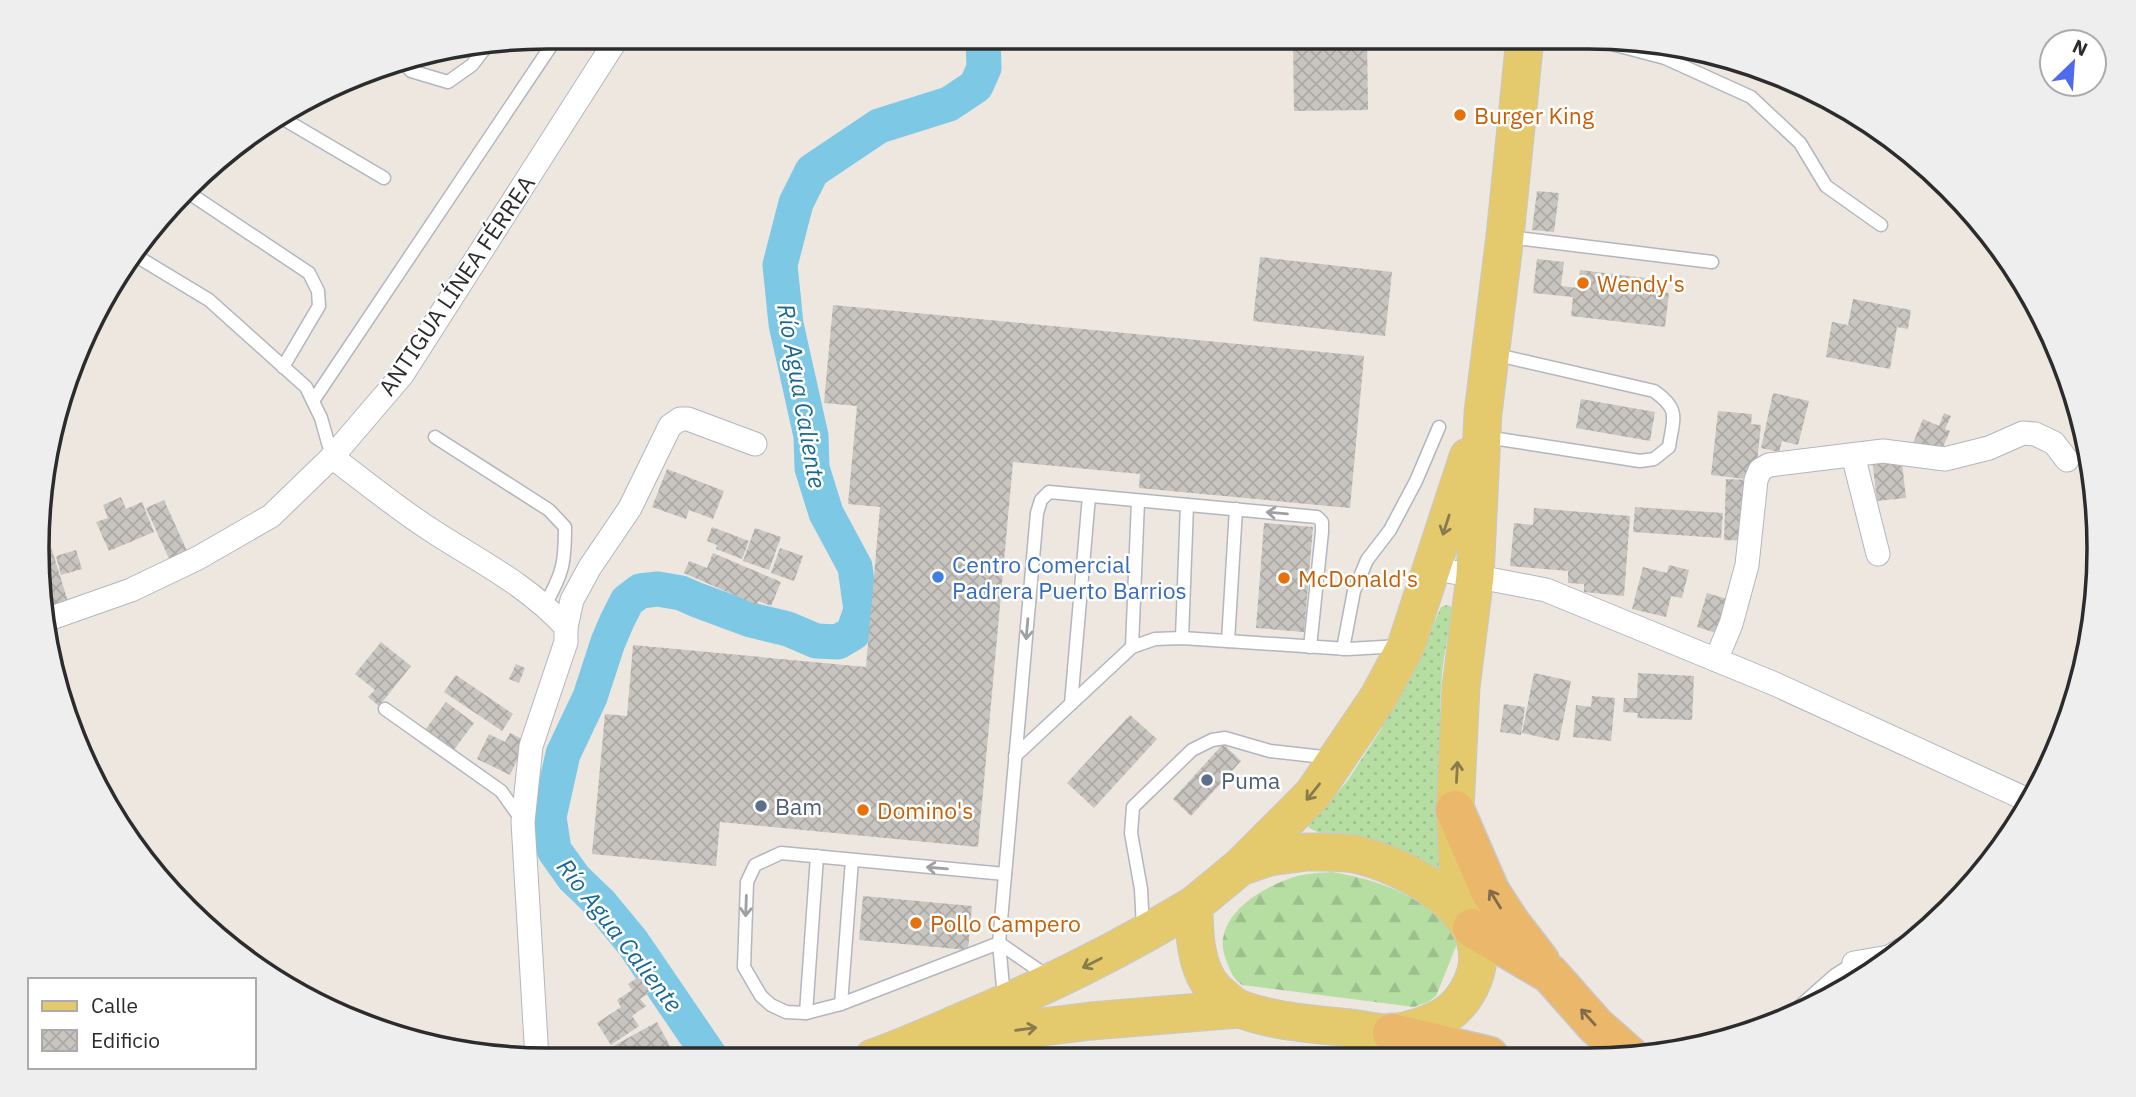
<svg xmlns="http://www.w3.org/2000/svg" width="2136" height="1097" font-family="'IBM Plex Sans',sans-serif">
<defs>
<pattern id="grass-dots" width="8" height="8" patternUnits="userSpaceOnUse" patternTransform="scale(1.75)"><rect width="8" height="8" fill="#b6dea2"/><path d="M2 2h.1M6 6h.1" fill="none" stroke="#9dbf8c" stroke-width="1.8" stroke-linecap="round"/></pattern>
<pattern id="forest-firs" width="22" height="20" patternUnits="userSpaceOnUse" patternTransform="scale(1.75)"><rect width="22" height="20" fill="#b6dea2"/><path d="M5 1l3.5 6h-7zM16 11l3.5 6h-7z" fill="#9dbf8c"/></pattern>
<pattern id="building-cross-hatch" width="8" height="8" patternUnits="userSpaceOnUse" patternTransform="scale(1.75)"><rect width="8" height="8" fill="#c8c4bf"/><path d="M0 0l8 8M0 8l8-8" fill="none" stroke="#aca9a4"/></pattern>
</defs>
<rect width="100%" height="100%" fill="#ede7e0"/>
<path fill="url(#grass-dots)" d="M 1447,605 L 1454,608 C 1448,635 1442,662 1441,689 C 1437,752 1453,819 1462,882 L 1326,836 L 1309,828 L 1308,819 L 1333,798 L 1348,780 L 1380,731 L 1417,664 L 1441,607 Z"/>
<path fill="url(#forest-firs)" d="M 1332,872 C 1373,879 1412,891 1442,921 C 1449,927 1455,935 1457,944 L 1436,996 L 1428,1002 L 1414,1007 L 1242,985 C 1232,978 1229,968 1225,957 C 1213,920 1253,893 1283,881 C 1298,874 1315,873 1332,872 Z"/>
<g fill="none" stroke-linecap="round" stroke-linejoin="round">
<path stroke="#7dc8e5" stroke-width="35" d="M 712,1059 L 633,943 L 600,903 L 574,878 L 554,850 L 549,817 L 563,754 L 590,697 L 608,642 L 617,621 L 627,601 L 640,591 L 658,589 L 681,593 L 697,600 L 751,620 L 788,629 L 816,641 L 838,642 L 853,633 L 861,610 L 855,567 L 826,513 L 812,468 L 811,436 L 786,324 L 780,265 L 796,203 L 812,171 L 879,126 L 949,104 L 976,86 L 984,68 L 983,37"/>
</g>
<g fill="url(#building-cross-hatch)">
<path d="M 1293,37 L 1367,38 L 1368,110 L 1294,111 Z"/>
<path d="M 1537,191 L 1559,193 L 1554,232 L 1532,230 Z"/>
<path d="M 1260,257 L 1392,272 L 1385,336 L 1253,321 Z"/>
<path d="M 1537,259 L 1564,262 L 1561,286 L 1578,288 L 1580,270 L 1661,280 L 1660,292 L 1669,293 L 1665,327 L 1571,316 L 1573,297 L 1533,293 Z"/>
<path d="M 116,278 L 123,282 L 109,305 L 103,302 Z"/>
<path d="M 1853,299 L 1911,310 L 1908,329 L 1897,327 L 1890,369 L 1826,357 L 1832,322 L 1848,325 Z"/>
<path d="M 833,305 L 1364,356 L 1350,508 L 1139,488 L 1140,474 L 1013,462 L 978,847 L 720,822 L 716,866 L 592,854 L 605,714 L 627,716 L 633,645 L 866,667 L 880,507 L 848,504 L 857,406 L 824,403 Z"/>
<path d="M 1773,393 L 1809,401 L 1798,445 L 1782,441 L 1779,452 L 1761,448 Z"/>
<path d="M 1581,399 L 1655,412 L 1650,441 L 1576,428 Z"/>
<path d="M 1718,411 L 1752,414 L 1751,424 L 1761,425 L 1755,480 L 1711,475 Z"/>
<path d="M 1944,413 L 1951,416 L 1945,429 L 1950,431 L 1939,456 L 1912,445 L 1923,419 L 1939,426 Z"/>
<path d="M 1901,454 L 1906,498 L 1877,501 L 1872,458 Z"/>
<path d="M 667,469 L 724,491 L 713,519 L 689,510 L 686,519 L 652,507 Z"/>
<path d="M 1726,479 L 1750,480 L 1748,541 L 1724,540 Z"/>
<path d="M 121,497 L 126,509 L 142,502 L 154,532 L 109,551 L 96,522 L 108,518 L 103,505 Z"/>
<path d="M 164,500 L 188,553 L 170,561 L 146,508 Z"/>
<path d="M 1635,507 L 1723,513 L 1721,538 L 1633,532 Z"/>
<path d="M 1534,508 L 1630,516 L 1624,596 L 1584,592 L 1584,584 L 1568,583 L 1568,571 L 1510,566 L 1514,523 L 1533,525 Z"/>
<path d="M 1264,523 L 1313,527 L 1304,632 L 1256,628 Z"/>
<path d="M 712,527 L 749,541 L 742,559 L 716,549 L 717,545 L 707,541 Z"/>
<path d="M 755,528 L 781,537 L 769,570 L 743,561 Z"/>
<path d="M 51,547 L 70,608 L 45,615 L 41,603 L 43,549 Z"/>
<path d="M 780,548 L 803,556 L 794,581 L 771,573 Z"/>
<path d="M 76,550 L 82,569 L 61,575 L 56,556 Z"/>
<path d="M 713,553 L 781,582 L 771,606 L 758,601 L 757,605 L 684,573 L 689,561 L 707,568 Z"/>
<path d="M 1669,565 L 1689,570 L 1682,598 L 1671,596 L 1666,617 L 1632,609 L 1643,567 L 1667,573 Z"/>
<path d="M 1707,593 L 1734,601 L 1723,635 L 1697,627 Z"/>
<path d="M 381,642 L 411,666 L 379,706 L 368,697 L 375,690 L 355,674 Z"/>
<path d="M 516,664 L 525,668 L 519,683 L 509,679 Z"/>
<path d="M 1534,673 L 1571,681 L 1559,741 L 1522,733 Z"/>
<path d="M 1638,673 L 1694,676 L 1692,720 L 1637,718 L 1638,713 L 1623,712 L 1624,698 L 1637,698 Z"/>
<path d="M 456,675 L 513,714 L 502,731 L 444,692 Z"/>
<path d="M 1592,696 L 1615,698 L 1611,741 L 1573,737 L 1576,705 L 1591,707 Z"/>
<path d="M 446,702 L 474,723 L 453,751 L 425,730 Z"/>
<path d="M 1504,704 L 1525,707 L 1521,735 L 1500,732 Z"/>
<path d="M 1130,715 L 1157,739 L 1094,808 L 1067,783 Z"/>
<path d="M 510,733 L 526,741 L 510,775 L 477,759 L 489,734 L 505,742 Z"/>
<path d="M 1223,744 L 1241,761 L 1191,816 L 1173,799 Z"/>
<path d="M 863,896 L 972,906 L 968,950 L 859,940 Z"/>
<path d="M 640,976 L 650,992 L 640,999 L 646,1006 L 632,1016 L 639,1026 L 611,1045 L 597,1023 L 621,1007 L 617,1000 L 632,990 L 628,984 Z"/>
<path d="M 657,1022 L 677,1059 L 611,1059 L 606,1050 Z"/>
</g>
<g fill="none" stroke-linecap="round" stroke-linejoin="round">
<g stroke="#b3b6be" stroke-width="15">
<g id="service">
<path d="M 1589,38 L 1665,58 L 1751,97 L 1800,143 L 1826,186 L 1881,225"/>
<path d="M 402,61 L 411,71 L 448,82 L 472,65 L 486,47"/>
<path d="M 282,118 L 384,178"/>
<path d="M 189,193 L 309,273 L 318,291 L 319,306 L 283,367"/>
<path d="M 1509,237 L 1712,262"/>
<path d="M 133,254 L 209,300 L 306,387 L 321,418 L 332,457"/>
<path d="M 313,401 L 557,37"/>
<path d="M 435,437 L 549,510 L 565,527 C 565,563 563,573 545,605"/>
<path d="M 1486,437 L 1640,461 L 1654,459 L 1669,447 C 1673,418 1681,410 1654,391 L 1493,354"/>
<path d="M 1182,638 L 1187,505"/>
<path d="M 1228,641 L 1236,509"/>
<path d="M 1132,647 L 1138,501"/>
<path d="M 1343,649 L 1354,591 L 1367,560 L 1390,530 L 1416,481 L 1439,427"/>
<path d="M 1071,704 L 1089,496"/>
<path d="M 385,709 L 501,791 L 521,819"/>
<path d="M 1015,756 L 1132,647 L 1155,639 L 1182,638 L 1348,649 L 1400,646"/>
<path d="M 1143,928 L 1141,889 L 1131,833 L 1133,807 L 1192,750 L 1212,740 L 1225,738 L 1270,751 L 1332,758"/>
<path d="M 999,943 L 841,1004 L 806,1013 L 786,1012 L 771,1005 L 761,996 L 744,967 L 747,882 L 755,865 L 781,853 L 1005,874"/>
<path d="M 999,943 L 1047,976"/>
<path d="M 1004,998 L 999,943 L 1037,513 L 1041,500 L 1049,492 L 1317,517 L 1322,522 L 1322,532 L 1310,647"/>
<path d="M 841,1004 L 852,860"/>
<path d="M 806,1013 L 817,856"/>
<path d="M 1782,1022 L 1835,975 L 1854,963"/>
<path d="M 991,1037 L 996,1058"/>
</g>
</g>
<g stroke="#b3b6be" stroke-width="25">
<g id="minor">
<path d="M 1853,455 L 1878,554"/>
<path d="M 332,457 C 364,481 397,508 431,530 C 480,562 525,583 566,627 L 566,642 L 531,746 L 523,822 L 537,1059"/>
<path d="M 1432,568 L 1546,590 L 1775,684 L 2030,801"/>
<path d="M 43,621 L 131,590 L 198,558 L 271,516 L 332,457 L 402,375 L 618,37"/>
<path d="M 566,627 L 572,600 L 590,567 L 630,508 L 670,426 L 680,419 L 688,419 L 755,444"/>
<path d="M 1716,660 L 1731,624 L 1747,565 L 1756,480 L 1760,470 L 1769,465 L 1883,451 L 1945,459 L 1989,448 L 2023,433 L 2035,434 L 2054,443 L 2067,460"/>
<path d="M 1854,963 L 1889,957 L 1905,948"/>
</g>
</g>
<g stroke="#c8c8c8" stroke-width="39">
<g id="primary">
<path d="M 1307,852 C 1322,852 1340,851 1354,854 C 1402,864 1486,907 1477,966 C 1474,984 1462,1004 1447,1014 C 1432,1024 1410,1031 1392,1033 C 1379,1034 1363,1029 1350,1028 C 1314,1024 1275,1022 1240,1009 C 1232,1006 1222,996 1215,990 C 1195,969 1194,932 1194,905 L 1240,867 L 1269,857 Z"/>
<path d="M 1242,865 L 1313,794 L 1378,698 L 1406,646 L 1468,457"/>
<path d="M 1460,913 L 1455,810 L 1461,687 L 1475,576 L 1483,413 L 1505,236 L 1525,38"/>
<path d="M 956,1038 L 1091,1021 L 1238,1009"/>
<path d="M 873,1058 C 904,1047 933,1034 963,1021 C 1043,988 1120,950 1194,905"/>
</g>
</g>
<g stroke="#c8c8c8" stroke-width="41">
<g id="trunk">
<path d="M 1455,810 L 1490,891 L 1510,922 L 1540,961"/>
<path d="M 1472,928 L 1550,974 L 1596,1026 L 1630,1056"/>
<path d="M 1392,1033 L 1489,1056"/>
</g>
</g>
<use href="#service" stroke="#fff" stroke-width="12"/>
<use href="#minor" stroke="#fff" stroke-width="23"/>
<use href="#primary" stroke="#e5ca6d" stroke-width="37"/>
<use href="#trunk" stroke="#ebb76a" stroke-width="38"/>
</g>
<defs><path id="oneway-shaft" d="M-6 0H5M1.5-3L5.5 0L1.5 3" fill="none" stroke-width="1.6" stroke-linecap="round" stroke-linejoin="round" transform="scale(1.75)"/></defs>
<g stroke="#a0a0a0">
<use href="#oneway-shaft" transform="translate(1277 513) rotate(-175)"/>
<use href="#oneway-shaft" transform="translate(1027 629) rotate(95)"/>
<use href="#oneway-shaft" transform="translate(937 868) rotate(-175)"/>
<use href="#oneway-shaft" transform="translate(746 906) rotate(92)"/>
</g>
<g stroke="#887b4c">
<use href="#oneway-shaft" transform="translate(1446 525) rotate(108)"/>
<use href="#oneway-shaft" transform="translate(1457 772) rotate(-87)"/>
<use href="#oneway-shaft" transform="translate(1313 792) rotate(129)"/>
<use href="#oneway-shaft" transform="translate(1092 963) rotate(153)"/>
<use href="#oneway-shaft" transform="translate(1026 1029) rotate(-7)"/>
</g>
<g stroke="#826b48">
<use href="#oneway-shaft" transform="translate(1495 899) rotate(-122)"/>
<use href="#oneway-shaft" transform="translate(1588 1017) rotate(-132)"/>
</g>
<g fill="#e8710a" stroke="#fff" stroke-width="2.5">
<circle cx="1460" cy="115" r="7"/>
<circle cx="1583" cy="283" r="7"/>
<circle cx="1284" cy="578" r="7"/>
<circle cx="863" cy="810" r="7"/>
<circle cx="916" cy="923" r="7"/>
</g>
<circle fill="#3f7fe0" stroke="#fff" stroke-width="2.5" cx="938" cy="577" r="7"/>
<g fill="#5c6f8a" stroke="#fff" stroke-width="2.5">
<circle cx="1207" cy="780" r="7"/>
<circle cx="761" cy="806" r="7"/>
</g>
<g text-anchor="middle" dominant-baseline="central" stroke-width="5" stroke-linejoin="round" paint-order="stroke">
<g font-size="23" fill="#c56008" stroke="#fff" text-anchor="start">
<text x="1474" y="115">Burger King</text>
<text x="1597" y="283">Wendy's</text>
<text x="1298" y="578">McDonald's</text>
<text x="877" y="810">Domino's</text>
<text x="930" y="923">Pollo Campero</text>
</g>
<g font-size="23" fill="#2c2c2c" stroke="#fff">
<text transform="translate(456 285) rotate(-56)">ANTIGUA LÍNEA FÉRREA</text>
</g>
<g font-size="23" fill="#366cbe" stroke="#fff" text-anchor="start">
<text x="952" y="564">Centro Comercial<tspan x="952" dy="26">Padrera Puerto Barrios</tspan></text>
</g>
<g font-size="23" fill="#4e5e75" stroke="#fff" text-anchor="start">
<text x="1221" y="780">Puma</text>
<text x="775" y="806">Bam</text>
</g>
<g font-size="24" font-style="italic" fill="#196893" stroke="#fff">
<text transform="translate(802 396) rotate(80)">Río Agua Caliente</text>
<text transform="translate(620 935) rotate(52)">Río Agua Caliente</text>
</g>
</g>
<path d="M0 0H2136V1097H0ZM548 49H1588A499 499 0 0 1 2087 548V549A499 499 0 0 1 1588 1048H548A499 499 0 0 1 49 549V548A499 499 0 0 1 548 49Z" fill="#eee" fill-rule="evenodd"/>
<path fill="none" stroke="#2c2c2c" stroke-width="3.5" d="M548 49H1588A499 499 0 0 1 2087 548V549A499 499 0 0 1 1588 1048H548A499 499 0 0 1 49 549V548A499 499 0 0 1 548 49Z"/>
<rect x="28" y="978" width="228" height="91" fill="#ffffff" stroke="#ababab" stroke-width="2"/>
<rect x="42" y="1001" width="35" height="10" fill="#e5ca6d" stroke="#ababab" stroke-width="2"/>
<text x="91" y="1013" font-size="21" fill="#2c2c2c">Calle</text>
<rect x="42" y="1030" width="35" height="21" fill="url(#building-cross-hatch)" stroke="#ababab" stroke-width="2"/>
<text x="91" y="1048" font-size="21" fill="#2c2c2c">Edificio</text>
<g transform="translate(2073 63) rotate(25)"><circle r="33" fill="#ffffff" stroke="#ababab" stroke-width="2"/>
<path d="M0-5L12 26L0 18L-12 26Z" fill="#4f6aeb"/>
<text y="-10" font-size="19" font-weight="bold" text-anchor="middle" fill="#2c2c2c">N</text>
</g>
</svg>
